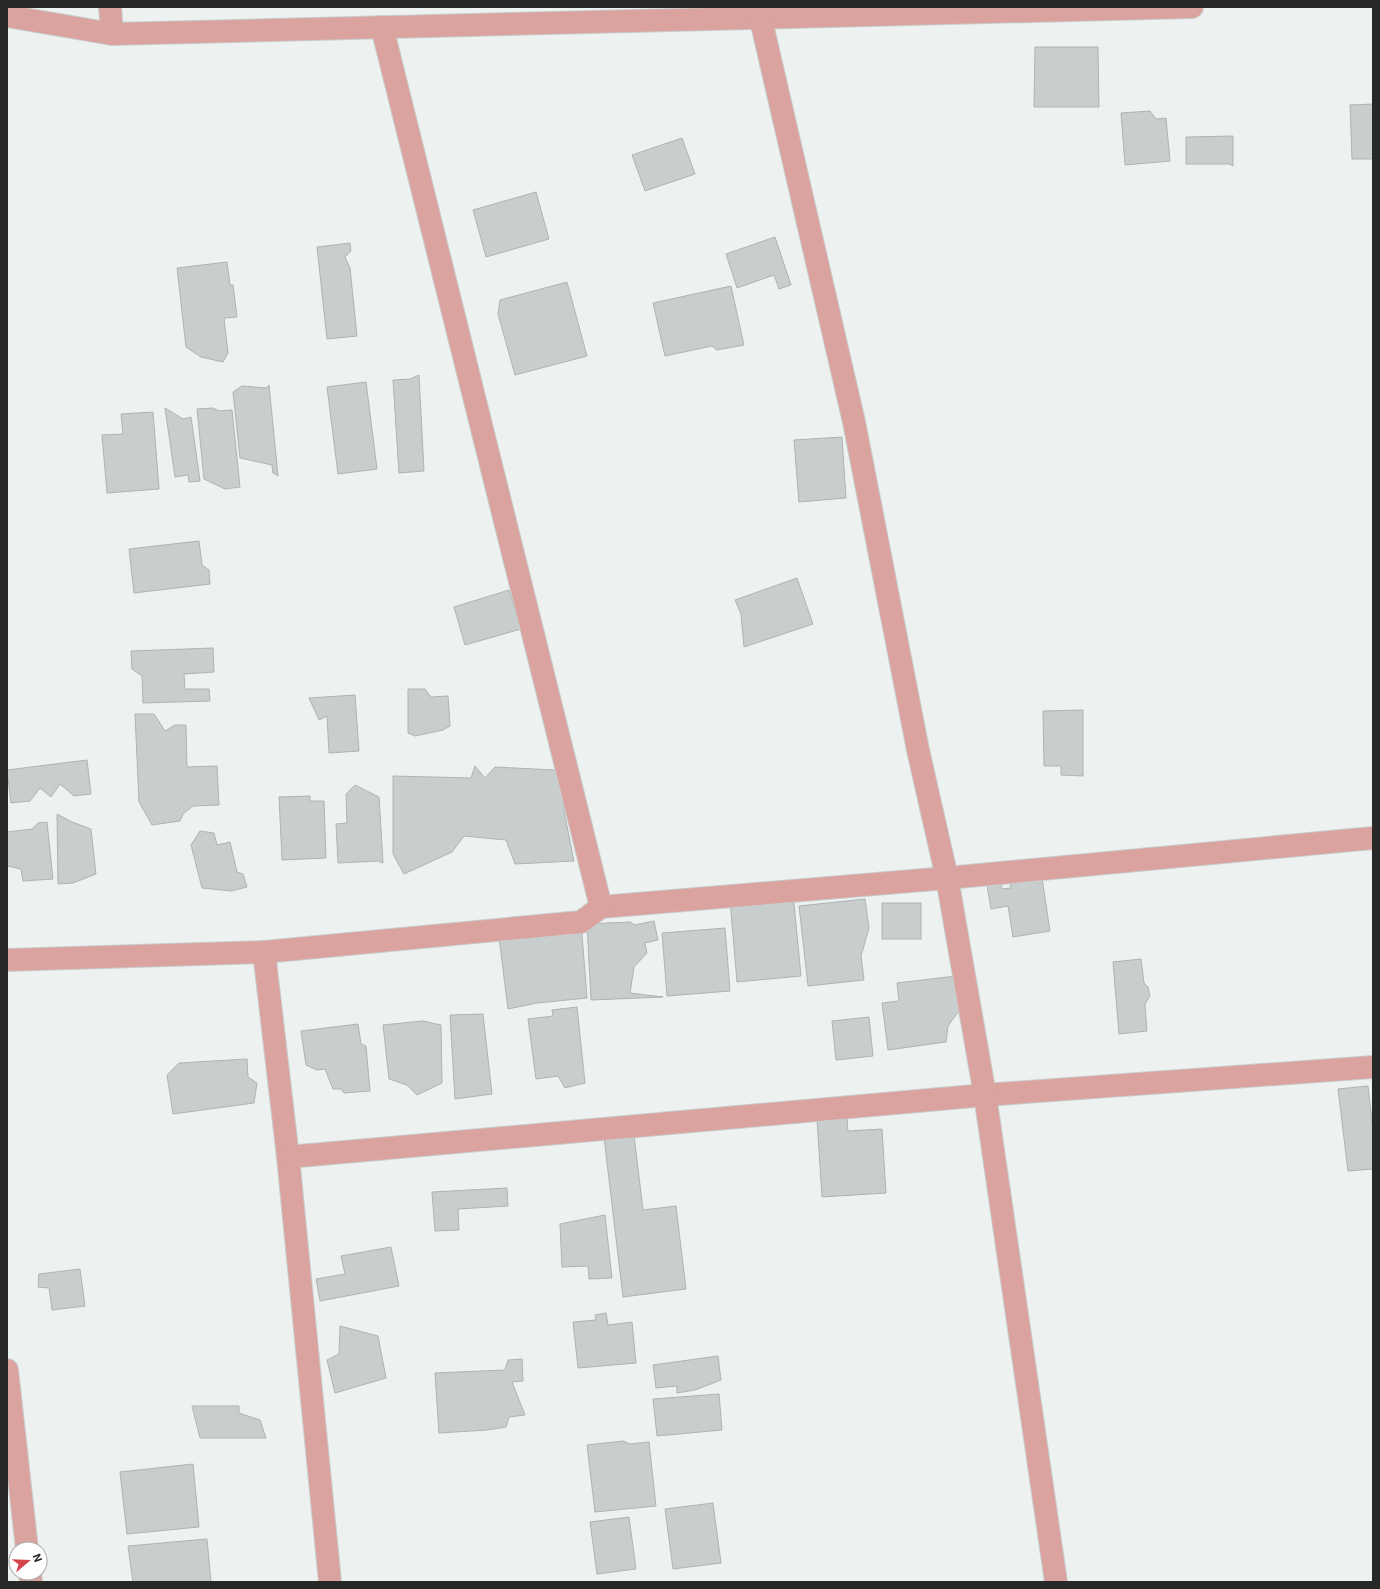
<svg xmlns="http://www.w3.org/2000/svg" width="1380" height="1589" font-family="Roboto,sans-serif">
<rect width="100%" height="100%" fill="#edf2f1"/>
<g fill="#c8cdcd" stroke="#aeb3b3">
<path d="M 1035,47 L 1098,47 L 1099,107 L 1034,107 Z"/>
<path d="M 1373,104 L 1373,159 L 1352,159 L 1350,105 Z"/>
<path d="M 1150,111 L 1156,119 L 1166,118 L 1170,161 L 1125,165 L 1121,113 Z"/>
<path d="M 1233,136 L 1233,166 L 1229,164 L 1186,164 L 1186,137 Z"/>
<path d="M 682,138 L 695,174 L 645,191 L 632,155 Z"/>
<path d="M 536,192 L 549,239 L 486,257 L 473,210 Z"/>
<path d="M 775,237 L 791,285 L 779,289 L 774,275 L 737,288 L 726,254 Z"/>
<path d="M 350,243 L 351,251 L 345,257 L 350,268 L 357,336 L 327,339 L 317,247 Z"/>
<path d="M 227,262 L 230,285 L 233,285 L 237,317 L 224,318 L 228,353 L 223,362 L 201,357 L 186,347 L 177,268 Z"/>
<path d="M 567,282 L 587,356 L 515,375 L 498,314 L 500,300 Z"/>
<path d="M 731,286 L 744,345 L 717,350 L 712,346 L 665,356 L 653,303 Z"/>
<path d="M 419,375 L 424,471 L 399,473 L 393,380 L 410,379 Z"/>
<path d="M 366,382 L 377,469 L 338,474 L 327,387 Z"/>
<path d="M 269,385 L 278,476 L 273,473 L 272,465 L 240,458 L 233,392 L 242,386 L 267,388 Z"/>
<path d="M 165,408 L 183,419 L 191,417 L 200,481 L 189,482 L 188,475 L 175,477 Z"/>
<path d="M 213,408 L 219,411 L 232,410 L 240,487 L 225,489 L 204,479 L 197,409 Z"/>
<path d="M 153,412 L 159,489 L 107,493 L 102,435 L 123,434 L 121,414 Z"/>
<path d="M 842,437 L 846,498 L 799,502 L 794,440 Z"/>
<path d="M 199,541 L 202,565 L 209,570 L 210,584 L 134,593 L 129,549 Z"/>
<path d="M 797,578 L 813,624 L 744,647 L 741,614 L 735,600 Z"/>
<path d="M 509,590 L 521,629 L 465,645 L 454,607 Z"/>
<path d="M 213,648 L 214,672 L 184,674 L 185,689 L 209,689 L 210,701 L 143,703 L 142,676 L 132,669 L 131,651 Z"/>
<path d="M 408,689 L 425,689 L 431,697 L 448,696 L 450,726 L 443,730 L 415,736 L 408,733 Z"/>
<path d="M 355,695 L 359,751 L 329,753 L 327,716 L 319,720 L 309,698 Z"/>
<path d="M 1083,710 L 1083,776 L 1061,775 L 1061,766 L 1044,766 L 1043,711 Z"/>
<path d="M 135,714 L 154,714 L 165,731 L 175,725 L 186,725 L 187,767 L 217,766 L 219,805 L 193,806 L 183,814 L 180,821 L 152,825 L 139,802 Z"/>
<path d="M 87,760 L 91,794 L 74,796 L 60,784 L 51,797 L 40,788 L 30,801 L 11,803 L 7,770 Z"/>
<path d="M 475,766 L 485,778 L 495,767 L 554,770 L 560,778 L 565,816 L 574,861 L 515,864 L 506,840 L 464,836 L 452,852 L 404,874 L 393,854 L 393,776 L 471,778 Z"/>
<path d="M 355,785 L 379,797 L 383,863 L 378,861 L 338,863 L 336,824 L 347,823 L 346,794 Z"/>
<path d="M 310,796 L 310,801 L 324,801 L 326,858 L 282,860 L 279,797 Z"/>
<path d="M 57,814 L 72,822 L 91,829 L 96,874 L 73,883 L 58,884 Z"/>
<path d="M 47,822 L 53,879 L 23,881 L 21,869 L 7,866 L 7,832 L 32,829 L 38,823 Z"/>
<path d="M 200,831 L 214,833 L 217,845 L 230,842 L 237,872 L 243,874 L 247,887 L 231,891 L 202,888 L 191,845 Z"/>
<path d="M 1042,878 L 1050,931 L 1013,937 L 1008,906 L 991,909 L 987,885 L 1001,883 L 1002,889 L 1011,888 L 1010,884 Z"/>
<path d="M 793,894 L 801,976 L 737,982 L 730,900 Z"/>
<path d="M 865,899 L 869,928 L 861,956 L 864,980 L 808,986 L 799,906 Z"/>
<rect x="882" y="903" width="39" height="36"/>
<path d="M 654,921 L 658,940 L 645,943 L 647,953 L 634,967 L 630,993 L 663,997 L 591,1000 L 587,924 L 630,922 L 635,925 Z"/>
<path d="M 497,922 L 581,922 L 587,998 L 537,1003 L 508,1009 Z"/>
<path d="M 725,928 L 730,991 L 667,996 L 662,933 Z"/>
<path d="M 1141,959 L 1144,983 L 1148,987 L 1150,996 L 1145,1004 L 1147,1031 L 1119,1034 L 1113,962 Z"/>
<path d="M 956,976 L 961,1008 L 948,1026 L 946,1042 L 888,1050 L 882,1003 L 899,1001 L 897,983 Z"/>
<path d="M 577,1007 L 585,1083 L 565,1088 L 558,1076 L 536,1079 L 528,1019 L 553,1016 L 552,1010 Z"/>
<path d="M 483,1014 L 492,1094 L 455,1099 L 450,1015 Z"/>
<path d="M 869,1017 L 873,1056 L 836,1060 L 832,1021 Z"/>
<path d="M 423,1021 L 441,1025 L 442,1083 L 417,1095 L 407,1085 L 389,1079 L 383,1025 Z"/>
<path d="M 358,1024 L 361,1044 L 366,1046 L 370,1091 L 344,1093 L 341,1089 L 333,1089 L 325,1069 L 317,1070 L 306,1065 L 301,1031 Z"/>
<path d="M 247,1059 L 248,1077 L 257,1083 L 254,1103 L 173,1114 L 167,1075 L 179,1063 Z"/>
<path d="M 1368,1086 L 1373,1130 L 1373,1169 L 1348,1171 L 1338,1089 Z"/>
<path d="M 847,1119 L 848,1131 L 882,1129 L 886,1193 L 822,1197 L 817,1120 Z"/>
<path d="M 633,1127 L 643,1210 L 676,1206 L 686,1289 L 623,1297 L 603,1129 Z"/>
<path d="M 507,1188 L 508,1206 L 458,1209 L 459,1230 L 435,1231 L 432,1192 Z"/>
<path d="M 605,1215 L 612,1278 L 589,1279 L 588,1266 L 562,1267 L 560,1224 Z"/>
<path d="M 391,1247 L 399,1286 L 320,1301 L 316,1279 L 345,1274 L 341,1256 Z"/>
<path d="M 80,1269 L 85,1306 L 52,1310 L 49,1288 L 38,1287 L 39,1274 Z"/>
<path d="M 606,1313 L 608,1325 L 632,1322 L 636,1363 L 578,1368 L 573,1322 L 596,1320 L 595,1315 Z"/>
<path d="M 340,1326 L 378,1336 L 386,1378 L 335,1393 L 327,1360 L 339,1354 Z"/>
<path d="M 718,1356 L 721,1380 L 695,1390 L 677,1393 L 677,1386 L 656,1388 L 653,1365 Z"/>
<path d="M 522,1359 L 523,1381 L 512,1382 L 525,1415 L 509,1417 L 506,1427 L 487,1430 L 439,1433 L 435,1373 L 505,1370 L 508,1360 Z"/>
<path d="M 719,1394 L 722,1430 L 657,1436 L 653,1399 Z"/>
<path d="M 192,1406 L 239,1406 L 239,1413 L 260,1420 L 266,1438 L 200,1438 Z"/>
<path d="M 623,1441 L 630,1444 L 649,1442 L 656,1506 L 595,1512 L 587,1445 Z"/>
<path d="M 193,1464 L 199,1527 L 127,1534 L 120,1472 Z"/>
<path d="M 713,1503 L 721,1563 L 673,1569 L 665,1509 Z"/>
<path d="M 629,1517 L 636,1569 L 597,1574 L 590,1522 Z"/>
<path d="M 207,1539 L 211,1582 L 133,1582 L 128,1546 Z"/>
</g>
<g fill="none" stroke-linecap="round" stroke-linejoin="round">
<g stroke="#c9cecd" stroke-width="24">
<g id="minor">
<path d="M 110,7 L 112,34"/>
<path d="M 7,16 L 112,34 L 1192,7"/>
<path d="M 601,907 L 947,878 L 918,750 L 854,422 L 758,7"/>
<path d="M 264,952 L 288,1157 L 330,1582"/>
<path d="M 7,960 L 264,952 L 581,922 L 601,907 L 382,27"/>
<path d="M 288,1157 L 985,1095 L 1373,1067"/>
<path d="M 7,1370 L 27,1549"/>
<path d="M 30,1573 L 31,1582"/>
<path d="M 1056,1582 L 985,1095 L 947,878 L 1373,838"/>
</g>
</g>
<use href="#minor" stroke="#dba39f" stroke-width="22"/>
</g>
<rect width="1380" height="1589" fill="none" stroke="#272929" stroke-width="16"/>
<g transform="translate(28 1561) rotate(71)"><circle r="19" fill="#ffffff" stroke="#a9a9a9"/>
<path d="M0-3L7 15L0 10L-7 15Z" fill="#d44549"/>
<text y="-6" font-size="11" font-weight="bold" text-anchor="middle" fill="#272929">N</text>
</g>
</svg>
